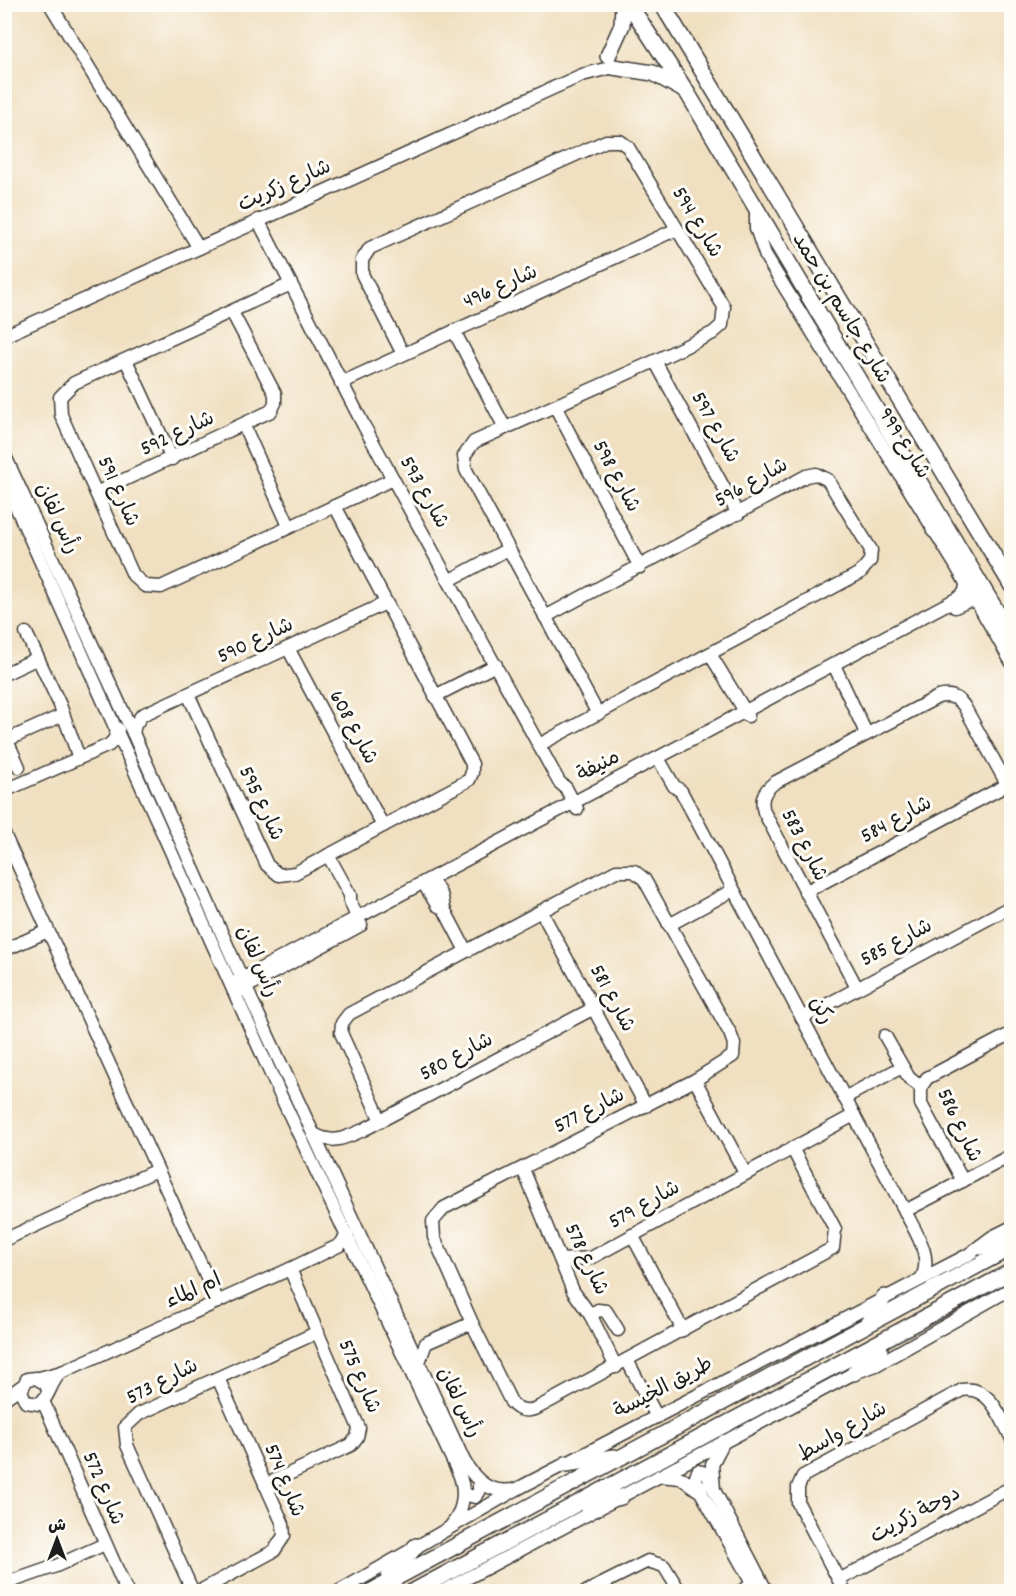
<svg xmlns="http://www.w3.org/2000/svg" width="1016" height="1596" font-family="Dekko,'Playpen Sans Arabic',sans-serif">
<rect width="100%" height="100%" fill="#fdfcf7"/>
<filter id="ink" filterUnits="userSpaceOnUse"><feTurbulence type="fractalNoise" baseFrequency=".0167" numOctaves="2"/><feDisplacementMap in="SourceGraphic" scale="12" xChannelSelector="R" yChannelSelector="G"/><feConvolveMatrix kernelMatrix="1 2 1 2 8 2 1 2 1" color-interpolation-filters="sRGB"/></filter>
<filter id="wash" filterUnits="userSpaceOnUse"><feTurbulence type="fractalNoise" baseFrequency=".008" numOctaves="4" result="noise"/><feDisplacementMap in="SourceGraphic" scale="24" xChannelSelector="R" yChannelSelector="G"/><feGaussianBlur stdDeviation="1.35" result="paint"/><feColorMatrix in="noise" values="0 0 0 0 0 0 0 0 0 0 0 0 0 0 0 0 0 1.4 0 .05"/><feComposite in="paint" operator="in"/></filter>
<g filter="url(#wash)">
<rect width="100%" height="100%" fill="#f0dfc0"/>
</g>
<g filter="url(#ink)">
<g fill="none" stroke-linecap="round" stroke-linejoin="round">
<g stroke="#3c3935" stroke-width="15">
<g id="minor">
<path d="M 50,4 L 199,248"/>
<path d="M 756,210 L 756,228 L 766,257 L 955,564 L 1012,663"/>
<path d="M 258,220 L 364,426 L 559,782 L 566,788 L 577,809"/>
<path d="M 291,284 L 74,383 L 60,397 L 61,415 L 133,575 L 145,586 L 161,587 L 393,479"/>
<path d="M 454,331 L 504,426"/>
<path d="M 4,336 L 582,75 L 613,67"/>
<path d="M 403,354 L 362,274 L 362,260 L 370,248 L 606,141 L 620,141 L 628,147 L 724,307 L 722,325 L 713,333 L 655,361 L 474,442 L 464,456 L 466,470 L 598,714"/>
<path d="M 126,360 L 172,459"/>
<path d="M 655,361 L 738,514"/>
<path d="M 341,383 L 677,229"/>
<path d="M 555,406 L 640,567"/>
<path d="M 244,426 L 289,526"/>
<path d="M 4,454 L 133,733 L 246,988 L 464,1461 C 476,1482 491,1495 517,1489"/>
<path d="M 4,480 L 279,1092 L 460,1476 C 466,1493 463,1512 451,1526"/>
<path d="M 96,493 L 271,411 L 275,403 L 275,394 L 232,312"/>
<path d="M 450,580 L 508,549"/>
<path d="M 955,607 L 968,601 L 977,602"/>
<path d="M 26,633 L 60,705 L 79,758"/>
<path d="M 288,648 L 383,826"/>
<path d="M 710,654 L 748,716"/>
<path d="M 834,665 L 866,733"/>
<path d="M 4,674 L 38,658"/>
<path d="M 188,694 L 267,865 L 279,875 L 295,873 L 469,780 L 472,773 L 472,764 L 335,506"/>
<path d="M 435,696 L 496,665"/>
<path d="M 133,733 L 135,725 L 142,715 L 386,603"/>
<path d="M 4,734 L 19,767"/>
<path d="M 7,740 L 63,715"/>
<path d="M 539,745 L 860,573 L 870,561 L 871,550 L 828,480 L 816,474 L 806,476 L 545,617"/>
<path d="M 658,758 L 674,786 L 681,791 L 905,1211 C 915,1232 934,1257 921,1279"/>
<path d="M 4,791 L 109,745 L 114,740 L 118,729"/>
<path d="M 4,834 L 218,1302"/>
<path d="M 328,855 L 350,895 L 350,901 L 360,924"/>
<path d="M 435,885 L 442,897 L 444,909"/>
<path d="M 427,889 L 437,905 L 444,909 L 466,951"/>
<path d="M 805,892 L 1007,785"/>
<path d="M 541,911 L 646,1106"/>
<path d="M 669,925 L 733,890"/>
<path d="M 4,950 L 48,931"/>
<path d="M 236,982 L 958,598 L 965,592 L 966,584"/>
<path d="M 857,988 L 764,812 C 760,799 764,791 774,783 L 938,697 C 949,694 958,697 964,706 L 1012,793"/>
<path d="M 239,991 L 361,925"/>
<path d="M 802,1018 L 1012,906"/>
<path d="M 885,1036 L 909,1078 L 921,1087"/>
<path d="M 695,1080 L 745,1173"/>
<path d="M 844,1098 L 902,1067"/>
<path d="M 381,1121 L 341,1033 L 342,1023 L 349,1014 L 616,871 L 634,871 L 644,879 L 730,1033 L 734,1044 L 733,1056 L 695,1080 L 444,1208 L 433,1221 L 434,1237 L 472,1323 L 511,1402 C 519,1412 529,1412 539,1407 L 833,1248 L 835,1229 L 792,1148"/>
<path d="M 314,1134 C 333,1145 345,1138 363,1130 L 594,1008"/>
<path d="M 523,1169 L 573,1291 L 591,1316 L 616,1367"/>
<path d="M 963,1181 L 921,1104 L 921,1087 L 927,1078 L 1012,1033"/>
<path d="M 905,1211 L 1012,1155"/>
<path d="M 632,1235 L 683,1330"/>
<path d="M 4,1240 L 157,1170"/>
<path d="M 561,1260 L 591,1258 L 854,1115"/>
<path d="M 591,1316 L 598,1310 L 606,1311 L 618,1330"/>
<path d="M 627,1360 L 657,1417"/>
<path d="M 418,1365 L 426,1343 L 472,1323"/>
<path d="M 39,1378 L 62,1372 L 290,1269 L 340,1245 L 347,1235"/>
<path d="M 48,1391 L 46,1384 L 36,1378 L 27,1379 L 21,1391 L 26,1402 L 39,1404 C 50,1397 50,1382 61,1372"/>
<path d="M 4,1399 L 22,1386"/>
<path d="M 43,1401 L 127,1592"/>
<path d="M 724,1441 L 712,1464 L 714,1490 L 767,1592"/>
<path d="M 659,1476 L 681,1478 L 701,1492 L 757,1592"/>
<path d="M 265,1485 L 351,1445 L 357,1437 L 359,1428 L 290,1269"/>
<path d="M 702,1489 L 695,1480 L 698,1471 L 707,1473 L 711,1483"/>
<path d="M 464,1494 L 475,1497 L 479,1492 L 479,1482"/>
<path d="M 839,1580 L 1012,1487"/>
<path d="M 4,1584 L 56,1566 L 105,1544"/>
<path d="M 193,1592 L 127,1445 L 125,1427 L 139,1414 L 318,1332"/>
<path d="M 198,1592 L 274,1551 L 284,1536 L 283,1524 L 218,1378"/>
<path d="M 338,1592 L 517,1489 L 968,1255 L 992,1237 L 1012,1227"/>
<path d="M 441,1592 L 854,1373 L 876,1365 L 1012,1288"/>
<path d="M 586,1592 L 648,1561 L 664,1566 L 680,1592"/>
<path d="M 740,1592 L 759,1580"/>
<path d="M 845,1592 L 798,1503 L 798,1487 L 803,1476 L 962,1390 C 990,1385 1001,1418 1012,1439"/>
</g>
</g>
<g stroke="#3c3935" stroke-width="18">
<g id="major">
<path d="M 629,4 L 688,94 L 1012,637"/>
<path d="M 662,4 L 1012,586"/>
<path d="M 608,56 L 622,25 L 623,4"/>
<path d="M 613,67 L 653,73 L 680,88"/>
<path d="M 934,530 L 932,519 L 935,509"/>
<path d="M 981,1247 L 1012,1240"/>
<path d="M 868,1323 L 884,1297"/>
<path d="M 854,1373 L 880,1349"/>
<path d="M 566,1464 L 614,1457"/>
<path d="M 587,1505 L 621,1497"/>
<path d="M 389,1577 L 416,1546"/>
<path d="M 370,1592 L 1012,1247"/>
<path d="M 412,1592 L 1012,1271"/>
</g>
</g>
<use href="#minor" stroke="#fff" stroke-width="12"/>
<use href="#major" stroke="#fff" stroke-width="15"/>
</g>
</g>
<g text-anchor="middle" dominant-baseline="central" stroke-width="6" stroke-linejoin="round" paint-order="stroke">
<g font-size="21" fill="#1c1c1c" stroke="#fdfcf7">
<text transform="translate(285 187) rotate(-24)">شارع زكريت</text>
<text transform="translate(696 223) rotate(59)">شارع 594</text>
<text transform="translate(501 288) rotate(-24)">شارع 496</text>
<text transform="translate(840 309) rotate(59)">شارع جاسم بن حمد</text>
<text transform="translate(714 428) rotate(61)">شارع 597</text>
<text transform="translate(178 435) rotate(-25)">شارع 592</text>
<text transform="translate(903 444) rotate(58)">شارع 999</text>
<text transform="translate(615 477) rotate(62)">شارع 598</text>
<text transform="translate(752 484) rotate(-29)">شارع 596</text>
<text transform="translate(117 492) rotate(66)">شارع 591</text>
<text transform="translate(423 493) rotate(61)">شارع 593</text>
<text transform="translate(56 519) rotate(65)">رأس لفان</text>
<text transform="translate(256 642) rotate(-25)">شارع 590</text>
<text transform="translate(352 728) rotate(62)">شارع 608</text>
<text transform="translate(599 767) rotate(-28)">منيفة</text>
<text transform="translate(260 804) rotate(65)">شارع 595</text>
<text transform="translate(897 821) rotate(-28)">شارع 584</text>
<text transform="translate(803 846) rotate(63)">شارع 583</text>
<text transform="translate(897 944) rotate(-28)">شارع 585</text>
<text transform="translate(256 962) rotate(66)">رأس لفان</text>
<text transform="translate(611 999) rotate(62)">شارع 581</text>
<text transform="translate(820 1011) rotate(62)">ركن</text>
<text transform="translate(457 1058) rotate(-28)">شارع 580</text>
<text transform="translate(590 1112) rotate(-27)">شارع 577</text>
<text transform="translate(958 1126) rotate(65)">شارع 586</text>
<text transform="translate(645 1206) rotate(-29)">شارع 579</text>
<text transform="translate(585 1260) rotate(65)">شارع 578</text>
<text transform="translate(194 1292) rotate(-24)">ام الماء</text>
<text transform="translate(358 1377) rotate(67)">شارع 575</text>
<text transform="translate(163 1383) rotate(-27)">شارع 573</text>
<text transform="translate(664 1389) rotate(-28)">طريق الخيسة</text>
<text transform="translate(458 1403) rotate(64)">رأس لفان</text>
<text transform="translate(843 1433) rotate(-30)">شارع واسط</text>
<text transform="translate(283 1481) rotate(68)">شارع 574</text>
<text transform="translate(102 1489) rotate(67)">شارع 572</text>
<text transform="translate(916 1516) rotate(-28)">دوحة زكريت</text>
</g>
</g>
<rect width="1016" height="1596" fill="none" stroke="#fdfcf7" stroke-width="24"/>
<g transform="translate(57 1539)" stroke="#fdfcf7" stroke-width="4.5" paint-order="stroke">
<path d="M0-4.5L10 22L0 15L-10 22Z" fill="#1c1c1c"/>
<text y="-9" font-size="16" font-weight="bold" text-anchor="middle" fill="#1c1c1c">ش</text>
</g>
</svg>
